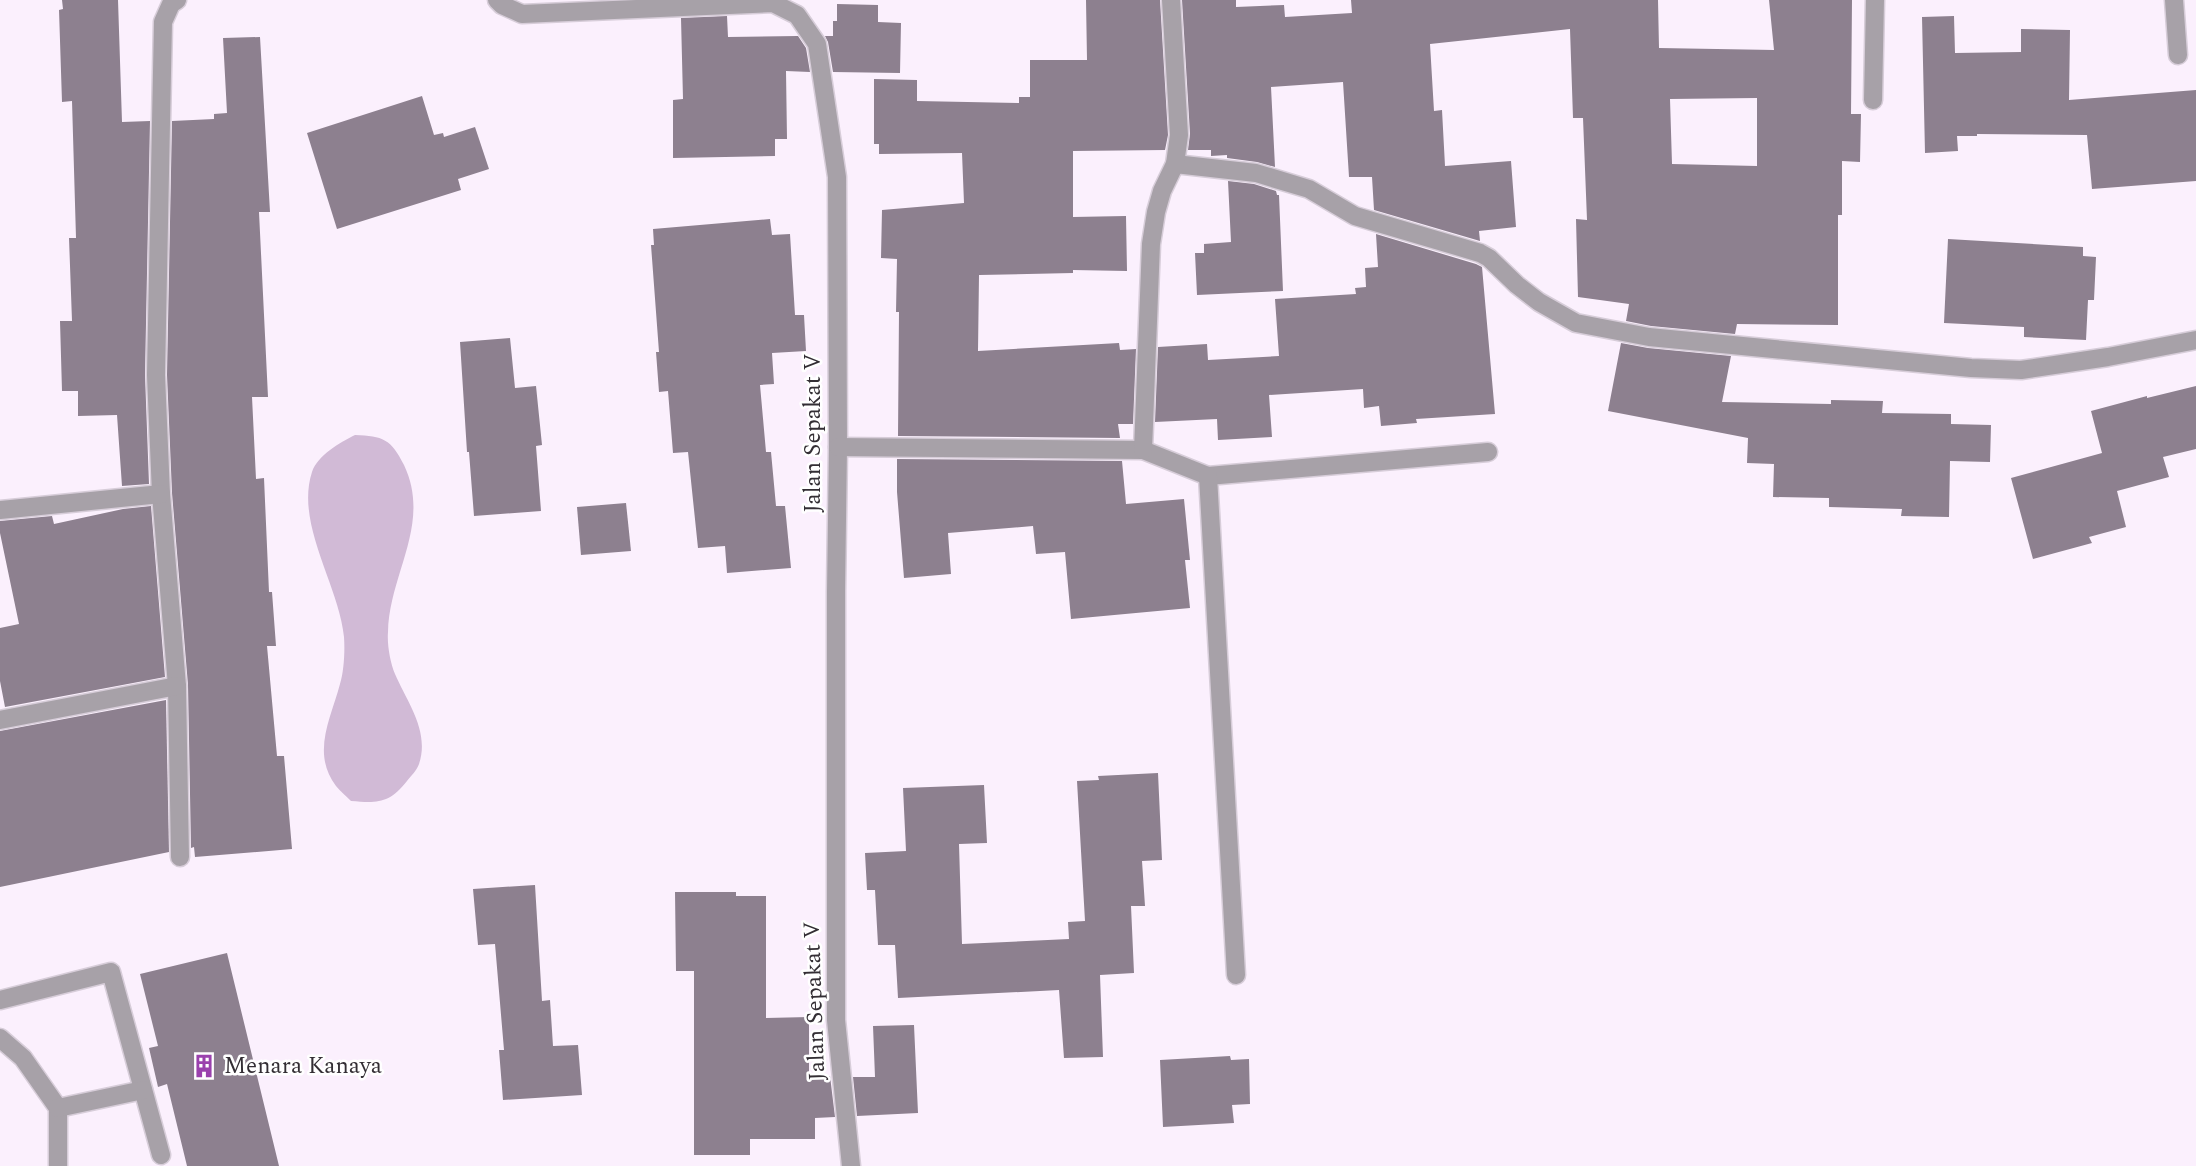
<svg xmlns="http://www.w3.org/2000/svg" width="2196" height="1166" font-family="Spectral,serif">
<rect width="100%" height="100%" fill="#fbf0fd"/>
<path fill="#d1bad6" d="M 355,435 C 383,436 391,439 404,465 C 432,524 389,574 388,632 C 387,644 390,662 395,674 C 407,702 430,731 419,764 C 417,770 411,776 407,781 C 389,804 377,803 351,801 C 346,796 340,791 336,786 C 311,753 331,718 340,684 C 344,671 345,651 344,637 C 339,585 295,524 312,472 C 318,455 339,443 355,435 Z"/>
<g fill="#8d808f" fill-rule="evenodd">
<path d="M 62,0 L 118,0 L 122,122 L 150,121 L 145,375 L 149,484 L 122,486 L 117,415 L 78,416 L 78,391 L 62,391 L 60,321 L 72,321 L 69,238 L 76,238 L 72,101 L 62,102 L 59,10 L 63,9 Z"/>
<path d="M 1086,0 L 1160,0 L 1168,135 L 1165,150 L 1073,151 L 1073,217 L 1126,216 L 1127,271 L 1073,270 L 1073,273 L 979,275 L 978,351 L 1119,343 L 1120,350 L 1136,349 L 1133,424 L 1118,424 L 1120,438 L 898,436 L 899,312 L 896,312 L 897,259 L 881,258 L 882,210 L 964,203 L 962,153 L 879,154 L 879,144 L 874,144 L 874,79 L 917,80 L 917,101 L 1019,103 L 1019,97 L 1030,97 L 1030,60 L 1087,60 Z"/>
<path d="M 1182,0 L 1236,0 L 1236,7 L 1284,5 L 1285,17 L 1352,13 L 1351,0 L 1658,0 L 1659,48 L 1774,50 L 1769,0 L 1852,0 L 1851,114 L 1861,114 L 1860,162 L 1842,161 L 1842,215 L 1838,215 L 1838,325 L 1737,324 L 1735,334 L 1651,326 L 1626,321 L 1629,304 L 1578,297 L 1576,219 L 1587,220 L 1583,118 L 1573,118 L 1570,29 L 1430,44 L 1434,111 L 1442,110 L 1445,166 L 1511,161 L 1516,227 L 1479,231 L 1480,241 L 1374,210 L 1372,177 L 1349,177 L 1343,82 L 1271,87 L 1275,167 L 1257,162 L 1227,158 L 1227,155 L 1211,156 L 1211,150 L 1188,150 L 1190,134 ZM 1757,98 L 1757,166 L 1672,164 L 1670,99 Z"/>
<path d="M 837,4 L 878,5 L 878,22 L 901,23 L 900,73 L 833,72 L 828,42 L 825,36 L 833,36 L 833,21 L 837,21 Z"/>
<path d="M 727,16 L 728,37 L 798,36 L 806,48 L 810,72 L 786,71 L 787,139 L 775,139 L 775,156 L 673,158 L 673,100 L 683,99 L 681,18 Z"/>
<path d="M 1954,16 L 1955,53 L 2021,52 L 2021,29 L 2070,30 L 2069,100 L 2196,90 L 2196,181 L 2092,189 L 2087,135 L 1977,134 L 1977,136 L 1957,136 L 1958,151 L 1925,153 L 1922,17 Z"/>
<path d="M 260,37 L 270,212 L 259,212 L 268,397 L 252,397 L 256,479 L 264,478 L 269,592 L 272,592 L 276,646 L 267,646 L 277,756 L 284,756 L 292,849 L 195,857 L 194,847 L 191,848 L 188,685 L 172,493 L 167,375 L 172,121 L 214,119 L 214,114 L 227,113 L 223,38 Z"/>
<path d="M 422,96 L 434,135 L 443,133 L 444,137 L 475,127 L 489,169 L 458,179 L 461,190 L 337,229 L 307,133 Z"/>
<path d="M 1228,181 L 1254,184 L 1276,191 L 1277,195 L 1279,195 L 1283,291 L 1197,295 L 1195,253 L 1204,253 L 1204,244 L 1231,242 Z"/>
<path d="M 770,219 L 772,235 L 790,234 L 795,315 L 804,315 L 806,351 L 772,353 L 774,384 L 760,385 L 766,452 L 771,452 L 776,506 L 785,506 L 791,568 L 727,573 L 725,546 L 698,548 L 688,452 L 673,453 L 668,391 L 659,392 L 656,352 L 659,352 L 651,245 L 654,245 L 653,229 Z"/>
<path d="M 1376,234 L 1476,264 L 1482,267 L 1495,414 L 1416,419 L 1417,423 L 1381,426 L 1379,406 L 1364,408 L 1363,389 L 1269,395 L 1272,437 L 1218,440 L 1217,419 L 1155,422 L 1158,347 L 1207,344 L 1208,360 L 1279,356 L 1275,299 L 1356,294 L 1355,288 L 1366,287 L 1365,268 L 1378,267 Z"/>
<path d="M 1948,239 L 2083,247 L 2083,256 L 2096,257 L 2094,300 L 2088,300 L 2086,340 L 2024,337 L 2024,327 L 1944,323 Z"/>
<path d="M 510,338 L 515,388 L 536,386 L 542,445 L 536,446 L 541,511 L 474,516 L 469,452 L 467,452 L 460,342 Z"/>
<path d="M 1621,343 L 1648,348 L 1731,356 L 1722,402 L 1831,404 L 1831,400 L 1883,401 L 1882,413 L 1951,414 L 1951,424 L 1991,425 L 1990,462 L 1950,461 L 1949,517 L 1901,516 L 1902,509 L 1829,507 L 1829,498 L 1773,497 L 1774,464 L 1747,463 L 1748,438 L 1608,411 Z"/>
<path d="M 2196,386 L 2196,449 L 2163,457 L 2169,477 L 2117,491 L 2126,527 L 2089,537 L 2092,543 L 2033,559 L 2011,478 L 2102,453 L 2091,411 L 2147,396 L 2147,398 Z"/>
<path d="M 897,459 L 1122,461 L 1126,504 L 1184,499 L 1190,560 L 1185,560 L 1190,608 L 1071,619 L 1065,552 L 1036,554 L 1033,526 L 948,533 L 951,574 L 904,578 L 897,492 Z"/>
<path d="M 626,503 L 631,551 L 581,555 L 577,507 Z"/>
<path d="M 151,506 L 165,677 L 5,707 L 0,681 L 0,628 L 19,624 L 0,533 L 0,521 L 52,516 L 54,524 L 123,509 Z"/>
<path d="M 166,700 L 169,852 L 0,887 L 0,731 Z"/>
<path d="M 1158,773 L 1162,860 L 1142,861 L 1145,906 L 1131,906 L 1134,973 L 1100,975 L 1103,1057 L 1064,1058 L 1059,990 L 898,998 L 895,945 L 878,945 L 875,890 L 867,890 L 865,853 L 906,851 L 903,788 L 984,785 L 987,843 L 959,844 L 962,944 L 1069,939 L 1068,922 L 1085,921 L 1077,781 L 1099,780 L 1098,776 Z"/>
<path d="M 535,885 L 542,1001 L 550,1000 L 553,1046 L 578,1045 L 582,1095 L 503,1100 L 499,1050 L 504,1050 L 495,944 L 478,945 L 473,889 Z"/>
<path d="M 675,892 L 736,892 L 736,896 L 766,896 L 766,1018 L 809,1017 L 809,1076 L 830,1076 L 835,1117 L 815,1118 L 815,1139 L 750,1139 L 750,1155 L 694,1155 L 694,971 L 676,971 Z"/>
<path d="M 227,953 L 279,1166 L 187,1166 L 167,1084 L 158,1087 L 149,1048 L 158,1046 L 140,974 Z"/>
<path d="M 914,1025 L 918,1113 L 857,1116 L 853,1077 L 875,1077 L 873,1026 Z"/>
<path d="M 1230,1056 L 1231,1060 L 1249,1059 L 1250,1104 L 1232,1105 L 1234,1123 L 1163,1127 L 1160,1060 Z"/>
</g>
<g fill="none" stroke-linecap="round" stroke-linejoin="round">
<g stroke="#d7cdd9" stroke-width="21">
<g id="minor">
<path d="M 177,0 L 171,4 L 163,22 L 156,375 L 161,494 L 177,686 L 180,857"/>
<path d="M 497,0 L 502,5 L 522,14 L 773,3 L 797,15 L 817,44 L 837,177 L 838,447 L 836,592 L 836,1020 L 851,1166"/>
<path d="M 2174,0 L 2178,55"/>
<path d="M 1873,100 L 1875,0"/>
<path d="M 1175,164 L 1256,173 L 1309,189 L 1355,216 L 1480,253 L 1489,258 L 1517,285 L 1539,302 L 1576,323 L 1649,337 L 1971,368 L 2021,370 L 2108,357 L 2196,340"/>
<path d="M 838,447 L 1143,450 L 1208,476 L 1488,452"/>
<path d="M 1143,450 L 1151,244 L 1156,212 L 1162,191 L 1175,164 L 1179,135 L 1171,0"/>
<path d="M 1208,476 L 1236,975"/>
<path d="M 0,510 L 161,494"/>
<path d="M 0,720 L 177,686"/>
<path d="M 0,1000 L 111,972 L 161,1155"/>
<path d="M 0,1038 L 23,1058 L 58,1108 L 58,1166"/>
<path d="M 58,1108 L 143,1090"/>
</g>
</g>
<use href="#minor" stroke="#a7a1a8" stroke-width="18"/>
</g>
<defs>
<g id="building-bare" transform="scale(1.89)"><path d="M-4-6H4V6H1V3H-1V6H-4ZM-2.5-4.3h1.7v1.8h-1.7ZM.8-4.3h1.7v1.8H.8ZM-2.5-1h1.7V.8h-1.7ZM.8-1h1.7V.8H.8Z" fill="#9a41ad" stroke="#fff" stroke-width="2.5" paint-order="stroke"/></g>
</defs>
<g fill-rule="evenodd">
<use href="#building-bare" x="204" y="1066"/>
</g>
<g text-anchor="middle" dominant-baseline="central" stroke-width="5" stroke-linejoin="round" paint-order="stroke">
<g font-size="23" fill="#332e34" stroke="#fff">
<text transform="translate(813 433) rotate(-90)">Jalan Sepakat V</text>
<text transform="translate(815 1001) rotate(-92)">Jalan Sepakat V</text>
</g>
<g font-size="23" fill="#332e34" stroke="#fff" text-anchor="start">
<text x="224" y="1066">Menara Kanaya</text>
</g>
</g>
</svg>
